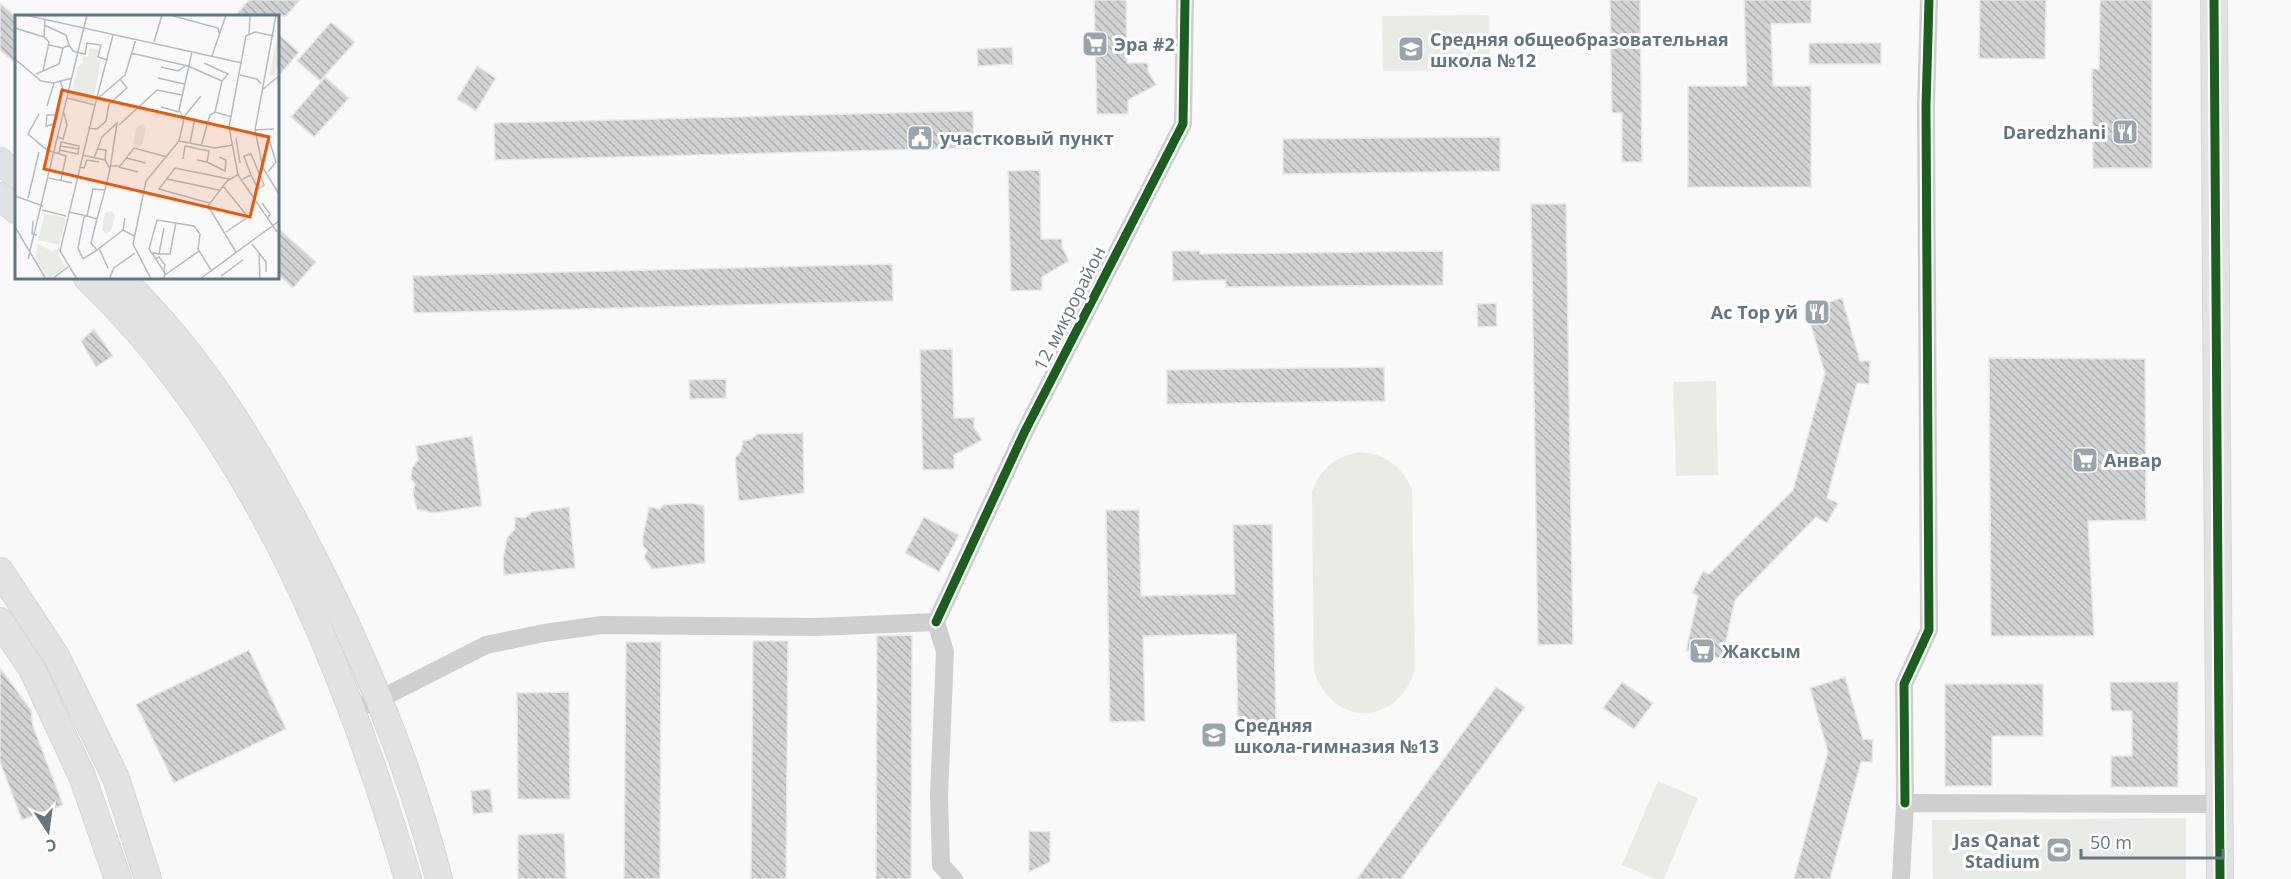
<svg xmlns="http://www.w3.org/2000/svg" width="2291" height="879" font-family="'Open Sans',sans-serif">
<defs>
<pattern id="building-back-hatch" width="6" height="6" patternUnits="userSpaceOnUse" patternTransform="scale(1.5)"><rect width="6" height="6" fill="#d0d2d3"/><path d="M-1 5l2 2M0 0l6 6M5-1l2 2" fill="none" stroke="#acafb1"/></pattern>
</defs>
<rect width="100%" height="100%" fill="#f9f9f9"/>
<g fill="#e8ebe6">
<path d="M 1489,15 L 1490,70 L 1383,71 L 1382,16 Z"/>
<path d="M 1716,381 L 1718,475 L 1676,476 L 1673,382 Z"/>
<path d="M 1361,452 C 1387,455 1401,466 1412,489 L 1415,670 C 1397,726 1334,728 1314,672 L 1312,491 C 1322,467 1336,456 1361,452 Z"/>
<path d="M 1658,781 L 1698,798 L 1664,879 L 1656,879 L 1622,865 Z"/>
<path d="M 2186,818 L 2186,879 L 1933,879 L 1932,820 Z"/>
</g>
<g fill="url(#building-back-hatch)" stroke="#e8e8e8" stroke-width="1.5">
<path d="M 249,0 L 300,0 L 286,16 L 235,16 Z"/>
<path d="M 1094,0 L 1126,0 L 1127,63 L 1148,63 L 1148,71 L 1156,85 L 1128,100 L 1128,114 L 1097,114 Z"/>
<path d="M 1610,0 L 1640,0 L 1642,162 L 1622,162 L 1622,113 L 1612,113 Z"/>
<path d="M 1744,0 L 1811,0 L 1811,23 L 1771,24 L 1773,86 L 1811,86 L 1811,187 L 1688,187 L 1688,86 L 1747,86 Z"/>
<path d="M 1980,0 L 2046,0 L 2045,59 L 1979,58 Z"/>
<path d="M 2100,0 L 2152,0 L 2152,168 L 2093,168 L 2092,69 L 2099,69 Z"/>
<path d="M 0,3 L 16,17 L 16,64 L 0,50 Z"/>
<path d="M 331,22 L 355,42 L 320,81 L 297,61 Z"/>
<path d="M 278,34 L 299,52 L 278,77 Z"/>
<rect x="1809" y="43" width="72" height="21"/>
<path d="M 1012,47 L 1013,64 L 978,66 L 977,49 Z"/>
<path d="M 477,66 L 496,78 L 476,111 L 457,99 Z"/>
<path d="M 325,77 L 349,98 L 314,137 L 291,117 Z"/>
<path d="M 973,111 L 974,148 L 495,160 L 494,123 Z"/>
<path d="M 1500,137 L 1500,171 L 1283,174 L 1283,139 Z"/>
<path d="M 1040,170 L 1041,239 L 1062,239 L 1062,247 L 1069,261 L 1042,277 L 1042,290 L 1011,291 L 1008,171 Z"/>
<path d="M 1531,204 L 1566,204 L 1573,644 L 1538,645 Z"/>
<path d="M 278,228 L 316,262 L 293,288 L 278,274 Z"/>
<path d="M 1172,251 L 1200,251 L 1200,254 L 1443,251 L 1443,285 L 1226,287 L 1226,280 L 1173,281 Z"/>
<path d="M 892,264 L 893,301 L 414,313 L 413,276 Z"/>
<path d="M 1842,298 L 1860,361 L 1870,361 L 1869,384 L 1857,383 L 1827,498 L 1838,503 L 1827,523 L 1816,517 L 1735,600 L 1722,659 L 1686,651 L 1698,596 L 1692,593 L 1703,571 L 1709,574 L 1793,490 L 1825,373 L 1806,309 Z"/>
<path d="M 1496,303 L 1497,326 L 1478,327 L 1477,304 Z"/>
<path d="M 94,329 L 113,356 L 96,367 L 81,341 Z"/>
<path d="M 952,349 L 954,418 L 974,418 L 974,427 L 982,440 L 954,455 L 954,469 L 923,470 L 920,350 Z"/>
<path d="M 1989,358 L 2145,359 L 2146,520 L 2088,521 L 2094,636 L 1991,636 Z"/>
<path d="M 1384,367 L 1385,401 L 1167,404 L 1167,370 Z"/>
<path d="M 726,379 L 726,398 L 690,399 L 689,380 Z"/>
<path d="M 803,433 L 804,493 L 739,501 L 735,458 L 741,451 L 743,441 L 752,439 L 757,434 Z"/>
<path d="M 472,436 L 482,506 L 434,513 L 417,509 L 413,494 L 415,484 L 411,479 L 412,468 L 418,460 L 416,446 Z"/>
<path d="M 691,503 L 704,506 L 705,563 L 652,569 L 644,558 L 647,550 L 643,546 L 643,536 L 649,507 L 660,509 L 663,505 Z"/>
<path d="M 569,507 L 575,568 L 504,575 L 503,559 L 507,538 L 515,529 L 515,517 L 525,518 L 532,512 Z"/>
<path d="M 1106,510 L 1139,510 L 1141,596 L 1235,594 L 1233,525 L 1272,524 L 1276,724 L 1238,724 L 1236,634 L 1143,636 L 1145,721 L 1110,722 Z"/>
<path d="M 924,517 L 959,535 L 939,572 L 905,553 Z"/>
<path d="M 912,635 L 911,879 L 876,879 L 877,636 Z"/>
<path d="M 753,641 L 788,641 L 786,879 L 751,879 Z"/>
<path d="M 626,642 L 661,642 L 660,879 L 624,879 Z"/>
<path d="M 249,650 L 286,729 L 174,783 L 136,704 Z"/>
<path d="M 0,668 L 31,710 L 33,726 L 63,805 L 22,820 L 0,762 Z"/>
<path d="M 1845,677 L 1863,739 L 1873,740 L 1872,762 L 1861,762 L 1830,879 L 1794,879 L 1828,752 L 1810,688 Z"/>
<path d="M 1622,682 L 1653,703 L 1634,729 L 1603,708 Z"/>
<path d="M 2110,682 L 2178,682 L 2178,787 L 2111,787 L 2111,756 L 2132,756 L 2132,711 L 2111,711 Z"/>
<path d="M 1945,684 L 2043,684 L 2043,736 L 1992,736 L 1992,786 L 1945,786 Z"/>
<path d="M 1496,687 L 1525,707 L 1401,879 L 1357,879 Z"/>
<path d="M 569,692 L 570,799 L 518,799 L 517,693 Z"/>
<path d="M 490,789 L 493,812 L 473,814 L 471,791 Z"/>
<path d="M 1029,831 L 1050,832 L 1050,862 L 1029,872 Z"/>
<path d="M 564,833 L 566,879 L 518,879 L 518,835 Z"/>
</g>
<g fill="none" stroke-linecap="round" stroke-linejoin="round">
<g stroke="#d5d6d7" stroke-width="28">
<g id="secondary">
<path d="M 2214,0 L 2220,879"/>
<path d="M 0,161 L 16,175"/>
<path d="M 0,196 L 16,210"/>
<path d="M 87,278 C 253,437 344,663 408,879"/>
<path d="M 121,278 C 203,358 257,448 309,549 C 364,655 409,763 439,879"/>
<path d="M 0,571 L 56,656 L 116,778 L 148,879"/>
<path d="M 0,621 L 32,669 L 82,776 L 118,879"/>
</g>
</g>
<g stroke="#cecfd0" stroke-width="18">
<path d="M 936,622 L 1025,431 L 1183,124 L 1185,0"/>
<path d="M 936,622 L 945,652 L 939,796 L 941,865 L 954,879"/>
<path d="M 352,710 L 380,699 L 486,645 L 544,633 L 602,625 L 816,627 L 936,622"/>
<path d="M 1905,803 L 1904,684 L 1929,630 L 1926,106 L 1929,0"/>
<path d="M 1901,879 L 1905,803 L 2220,804"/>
</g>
<use href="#secondary" stroke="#e1e2e2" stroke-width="26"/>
<g stroke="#fff" stroke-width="13">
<g id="cycleway">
<path d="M 2214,0 L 2220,879"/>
<path d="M 936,622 L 1025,431 L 1183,124 L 1185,0"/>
<path d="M 1905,803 L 1904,684 L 1929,630 L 1926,106 L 1929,0"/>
</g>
</g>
<use href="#cycleway" stroke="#1b5e20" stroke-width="9"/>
</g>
<defs>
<g id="supermarket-square" transform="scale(1.35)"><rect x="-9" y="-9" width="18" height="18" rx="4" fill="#99a4ac" stroke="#fff"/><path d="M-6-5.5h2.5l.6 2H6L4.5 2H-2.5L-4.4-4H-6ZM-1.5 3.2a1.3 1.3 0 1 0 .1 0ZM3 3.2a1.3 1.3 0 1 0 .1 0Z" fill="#fff"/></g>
<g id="school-square" transform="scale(1.35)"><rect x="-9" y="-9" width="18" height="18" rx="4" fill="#99a4ac" stroke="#fff"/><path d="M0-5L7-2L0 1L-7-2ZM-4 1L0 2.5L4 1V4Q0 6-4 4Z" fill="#fff"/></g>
<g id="restaurant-square" transform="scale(1.35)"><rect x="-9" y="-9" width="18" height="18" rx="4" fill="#99a4ac" stroke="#fff"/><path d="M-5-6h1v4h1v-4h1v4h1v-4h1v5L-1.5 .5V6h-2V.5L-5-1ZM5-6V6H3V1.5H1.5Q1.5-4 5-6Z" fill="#fff"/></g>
<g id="civic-square" transform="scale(1.35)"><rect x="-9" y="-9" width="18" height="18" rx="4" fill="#99a4ac" stroke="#fff"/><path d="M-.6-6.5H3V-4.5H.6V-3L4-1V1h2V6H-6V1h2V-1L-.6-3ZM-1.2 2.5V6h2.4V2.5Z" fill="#fff"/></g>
<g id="stadium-square" transform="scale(1.35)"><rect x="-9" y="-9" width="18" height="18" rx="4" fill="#99a4ac" stroke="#fff"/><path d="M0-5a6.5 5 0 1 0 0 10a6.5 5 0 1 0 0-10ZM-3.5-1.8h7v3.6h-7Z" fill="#fff"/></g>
</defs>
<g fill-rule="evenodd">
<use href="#supermarket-square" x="1095" y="44"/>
<use href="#school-square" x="1411" y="49"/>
<use href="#restaurant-square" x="2125" y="132"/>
<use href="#civic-square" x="920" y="138"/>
<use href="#restaurant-square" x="1817" y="312"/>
<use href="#supermarket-square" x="2085" y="460"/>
<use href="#supermarket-square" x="1702" y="651"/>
<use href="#school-square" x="1214" y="735"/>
<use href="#stadium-square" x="2059" y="850"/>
</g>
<g text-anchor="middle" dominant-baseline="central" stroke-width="6" stroke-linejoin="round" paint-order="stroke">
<g font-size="18" font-weight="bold" fill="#657683" stroke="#fff" text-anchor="start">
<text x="1430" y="39">Средняя общеобразовательная<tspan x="1430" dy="21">школа №12</tspan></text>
<text x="1114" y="44">Эра #2</text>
<text x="2106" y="132" text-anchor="end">Daredzhani</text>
<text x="940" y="138">участковый пункт</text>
<text x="1798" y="312" text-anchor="end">Ас Тор уй</text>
<text x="2104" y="460">Анвар</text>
<text x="1722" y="651">Жаксым</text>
<text x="1234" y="725">Средняя<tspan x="1234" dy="21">школа-гимназия №13</tspan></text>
<text x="2040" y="840" text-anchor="end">Jas Qanat<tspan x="2040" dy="21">Stadium</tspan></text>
</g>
<g font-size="18" fill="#657683" stroke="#fff">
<text transform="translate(1069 308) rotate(-63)">12 микрорайон</text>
</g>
</g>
<g transform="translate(15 15)">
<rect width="264" height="264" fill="#f9f9f9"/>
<path d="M 264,14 L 264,45 L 260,61 L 254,60 ZM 74,33 L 83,34 L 82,44 L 86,45 L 78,88 L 55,83 L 63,51 L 68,48 L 67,41 L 73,42 ZM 128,109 L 131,114 L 127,130 L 122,133 L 118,128 L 122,112 ZM 97,196 L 100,200 L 96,216 L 91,219 L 87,215 L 90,198 ZM 30,198 L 51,203 L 44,230 L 23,225 ZM 23,229 L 37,236 L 45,233 L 43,240 L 51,252 L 34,264 L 20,244 Z" fill="#e8ebe6"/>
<path fill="none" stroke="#b5bdc3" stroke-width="1.5" d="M 10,0 L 227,48M 155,0 L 203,13 L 204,18M 261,0 L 240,115 L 248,153 L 264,179M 29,10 L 51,20 L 54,30 L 48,33M 0,13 L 29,22M 67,20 L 72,0M 234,20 L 235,0M 259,21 L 240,17 L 231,21 L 214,112 L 223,160 L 262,217M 139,27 L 147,0M 54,30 L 58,36 L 70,39 L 72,28 L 86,30 L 83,42 L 93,45M 116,38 L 173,51 L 207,66M 197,41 L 211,0M 0,44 L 26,66 L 39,68 L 57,63M 189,48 L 213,59 L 207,66 L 200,97M 146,52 L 163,56 L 170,51M 28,56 L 34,27 L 29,22 L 30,5M 21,59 L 44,49 L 48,33 L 34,30M 225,60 L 242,64 L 246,69M 143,63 L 169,69M 248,74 L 264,61M 52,83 L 80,90 L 98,20M 82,84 L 110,60 L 121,24M 32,91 L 39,68M 146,92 L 164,97M 24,99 L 13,119 L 32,135 L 51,141 L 46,165M 42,100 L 32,100 L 31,111 L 40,109 L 48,74 L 45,65M 168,103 L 186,81M 104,110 L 142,75 L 167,80M 73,113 L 82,114 L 91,106 L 94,89 L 112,73 L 105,64M 240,115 L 259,114M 243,120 L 253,121 L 261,147 L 253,157M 43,122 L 48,124 L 52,110 L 49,98M 221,123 L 225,148M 164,126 L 200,133 L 218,130M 175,128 L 180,103M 45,131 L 64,134M 186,131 L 195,100 L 200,97 L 217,102M 83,134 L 91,135 L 90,145M 44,138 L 46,127 L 64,131 L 63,139 L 44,135M 67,140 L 90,145 L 95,154 L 90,175M 79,143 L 87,122 L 102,108 L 95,154M 111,143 L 131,148M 168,144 L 170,131 L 194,136 L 192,147 L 182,145M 192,147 L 210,156 L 211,145 L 204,142M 96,151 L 105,151 L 119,133 L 152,142M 64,152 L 69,153 L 72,145 L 84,147M 104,152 L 123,157M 34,163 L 57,168M 152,164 L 204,175M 228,164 L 236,160 L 229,141 L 236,139 L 249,170 L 243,174 L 236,160M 208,171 L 233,202 L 211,217M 0,181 L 28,191M 13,183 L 24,137M 194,188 L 144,174 L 160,153 L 214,164M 247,188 L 255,199 L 253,203M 27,195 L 51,201M 54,197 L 72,201 L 82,204 L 90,175 L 78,174 L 72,201 L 69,202 L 63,233 L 68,244 L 82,235 L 76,228 L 82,204M 110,203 L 108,215 L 119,221M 18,206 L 17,219 L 22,220M 0,212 L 31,264M 237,229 L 251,247 L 251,257M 84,233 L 93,253M 82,235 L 108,215M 135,237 L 144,239 L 149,213M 221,237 L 193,191 L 212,166 L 224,159M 144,239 L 155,239 L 161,207M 244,239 L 245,264M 13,244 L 67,20M 140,244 L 144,242 L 150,250 L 149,255M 150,260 L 184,236M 206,261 L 228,245M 37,264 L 53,252M 62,264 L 45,236 L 80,90M 94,264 L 99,253 L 120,238M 136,264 L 118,229 L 131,166 L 164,126 L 169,104 L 164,95 L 177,37M 149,264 L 150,258 L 134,234 L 142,205 L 179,211 L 185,219 L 183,234 L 196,255M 185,264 L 264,206"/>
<path fill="#e8590c" fill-opacity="0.15" stroke="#e8590c" stroke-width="3" d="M 47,75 L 254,122 L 235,202 L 29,154 Z"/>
<rect width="264" height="264" fill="none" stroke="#657683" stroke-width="3"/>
</g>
<g transform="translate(48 831) rotate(167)" stroke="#ffffff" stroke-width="4.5" paint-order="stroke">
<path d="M0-4.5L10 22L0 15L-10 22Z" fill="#657683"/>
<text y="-9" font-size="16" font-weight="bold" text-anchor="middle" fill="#657683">С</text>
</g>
<path d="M2081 849v9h142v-9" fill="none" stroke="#657683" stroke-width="3"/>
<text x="2090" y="849" font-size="18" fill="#657683" stroke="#ffffff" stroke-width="4.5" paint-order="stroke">50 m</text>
</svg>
